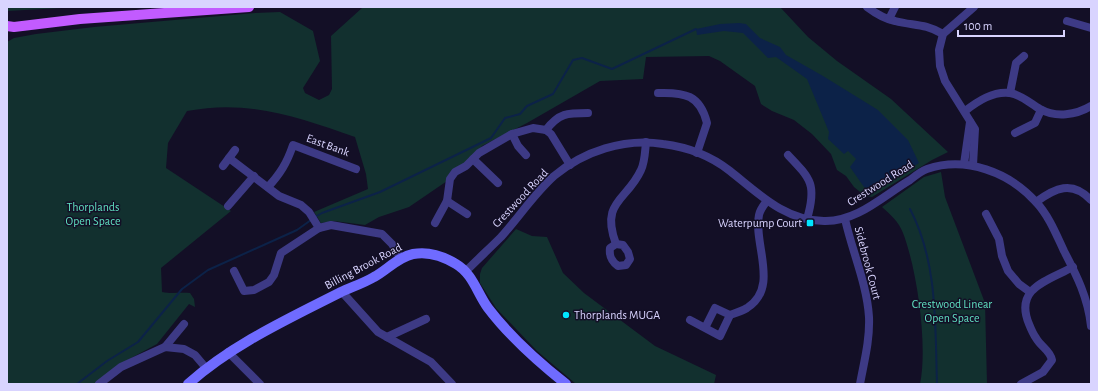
<svg xmlns="http://www.w3.org/2000/svg" width="1098" height="391" font-family="'Alegreya Sans',sans-serif">
<rect width="100%" height="100%" fill="#130f26"/>
<g fill="#12302f">
<path d="M 7,7 L 80,7 L 7,11 Z"/>
<path d="M 371,7 L 780,7 L 808,37 L 837,61 L 891,99 L 948,152 L 932,160 L 872,197 L 865,196 L 854,187 L 846,176 L 837,170 L 831,154 L 812,134 L 794,120 L 772,111 L 761,104 L 755,86 L 720,61 L 709,56 L 646,57 L 643,79 L 600,81 L 527,123 L 482,146 L 473,159 L 450,179 L 409,207 L 379,217 L 365,225 L 334,221 L 321,223 L 314,212 L 368,189 L 366,174 L 355,137 C 298,117 248,99 187,111 L 168,143 L 166,168 L 231,211 L 161,268 L 162,292 C 172,294 180,292 190,293 L 194,299 L 195,307 L 189,304 L 157,344 L 120,364 L 95,384 L 7,384 L 7,42 L 14,38 L 36,34 L 94,27 L 255,13 L 280,12 L 313,31 L 320,61 L 303,88 L 305,93 L 319,100 L 329,95 L 332,89 L 331,36 L 362,8 Z"/>
<path d="M 941,172 L 945,197 L 985,303 L 987,384 L 920,384 C 928,346 917,269 903,233 C 899,222 890,214 882,207 L 924,177 Z"/>
<path d="M 516,229 L 532,236 L 547,237 L 563,273 L 584,293 L 655,346 L 716,375 L 714,384 L 576,384 L 537,351 L 496,308 L 480,283 L 480,274 L 482,268 Z"/>
</g>
<path fill="#0c2248" d="M 739,23 L 746,24 L 760,38 L 780,47 L 786,55 L 823,76 L 878,110 L 908,140 L 919,163 L 875,191 L 864,187 L 850,167 L 856,159 L 848,151 L 844,154 L 828,139 L 829,132 L 807,79 L 776,57 L 768,58 L 743,33 L 724,31 L 697,35 L 696,29 L 720,24 Z"/>
<g fill="none" stroke-linecap="round" stroke-linejoin="round">
<g stroke="#0c2248" stroke-width="2">
<path d="M 910,209 C 938,262 935,325 937,384"/>
<path d="M 315,217 L 322,213 L 380,192 L 491,138 L 505,118 L 520,114 L 527,106 L 553,94 L 573,60 L 582,58 L 612,69 L 696,29"/>
<path d="M 77,384 L 107,361 L 138,342 L 182,289 L 208,270 L 297,230 L 311,220"/>
</g>
<g stroke="#3d3a85" stroke-width="8">
<path d="M 867,7 C 875,13 885,19 895,21 C 914,26 924,23 943,34"/>
<path d="M 889,19 L 895,7"/>
<path d="M 1067,21 L 1091,28"/>
<path d="M 658,93 C 685,92 700,95 707,123 L 697,153"/>
<path d="M 1010,93 L 1016,63 L 1024,56"/>
<path d="M 965,111 C 978,101 993,91 1010,93 C 1022,95 1031,104 1040,109 C 1056,118 1076,115 1091,106"/>
<path d="M 546,130 C 559,113 567,113 588,113"/>
<path d="M 1015,133 L 1035,123 L 1041,110"/>
<path d="M 512,134 L 518,146 L 526,155"/>
<path d="M 788,155 C 811,179 817,185 807,219"/>
<path d="M 229,158 L 279,196 L 301,205 L 309,212 L 319,228"/>
<path d="M 473,159 L 498,183"/>
<path d="M 964,164 L 970,122"/>
<path d="M 973,165 L 975,129 L 945,81 L 940,66 L 939,50 L 943,34 L 974,7"/>
<path d="M 223,166 L 235,150"/>
<path d="M 268,187 C 280,174 287,163 293,145 L 356,169"/>
<path d="M 447,201 L 467,214"/>
<path d="M 1036,202 C 1055,188 1072,180 1091,200"/>
<path d="M 228,206 L 254,176"/>
<path d="M 986,214 L 999,239 L 1002,256 L 1008,271 L 1019,284 L 1030,292"/>
<path d="M 845,219 C 852,251 867,284 869,317 C 870,340 864,362 860,384"/>
<path d="M 435,223 L 447,201 L 450,179 L 455,172 L 466,166 L 479,153 L 512,134 L 533,128 L 546,130 L 551,134 L 570,165"/>
<path d="M 616,244 C 600,201 627,201 641,170 C 645,162 645,151 646,142"/>
<path d="M 616,244 L 623,245 L 628,252 L 630,259 L 626,265 L 618,266 C 611,261 609,256 610,248 Z"/>
<path d="M 234,271 L 244,291 L 254,290 L 269,282 L 274,275 L 281,253 L 319,228 L 331,225 L 382,234 L 392,244 L 401,259"/>
<path d="M 466,271 C 478,259 490,248 501,237 C 519,217 534,194 554,176 C 584,151 624,138 663,144 C 687,147 711,156 730,171 C 758,193 785,221 824,221 C 857,222 883,196 910,180 C 915,176 921,171 927,169 C 966,156 1009,172 1036,202 C 1049,216 1056,234 1064,251 C 1077,276 1088,298 1091,326"/>
<path d="M 342,292 L 378,332 L 431,362 L 452,384"/>
<path d="M 730,315 C 736,313 742,311 747,308 C 780,287 753,244 759,215 C 760,210 763,206 766,202"/>
<path d="M 690,320 L 720,336 L 730,315 L 715,308 L 705,328"/>
<path d="M 387,337 L 426,319"/>
<path d="M 165,347 L 184,324"/>
<path d="M 228,352 L 260,384"/>
<path d="M 99,384 L 121,367 L 165,347 L 184,349 L 195,355 L 206,368"/>
<path d="M 1021,384 L 1043,372 L 1052,360 C 1050,350 1041,347 1036,338 C 1033,334 1031,329 1029,324 C 1014,288 1047,281 1073,267"/>
</g>
<path stroke="#6f6bff" stroke-width="10" d="M 188,384 C 233,344 288,319 341,292 C 352,287 364,283 374,277 C 387,270 398,257 413,254 C 429,251 443,256 456,264 C 473,274 477,293 488,308 C 510,337 537,361 566,384"/>
<path stroke="#c25bff" stroke-width="10" d="M 7,26 L 14,27 L 80,19 L 249,7"/>
</g>
<g fill="#00e5ff" stroke="#130f26" stroke-width="1.5">
<rect x="806" y="219" width="8" height="8" rx="2"/>
<circle cx="566" cy="315" r="4"/>
</g>
<g text-anchor="middle" dominant-baseline="central" stroke-width="3" stroke-linejoin="round" paint-order="stroke">
<g font-size="12" fill="#d9d4ff" stroke="#130f26">
<text transform="translate(328 145) rotate(20)">East Bank</text>
<text transform="translate(880 183) rotate(-32)">Crestwood Road</text>
<text transform="translate(520 198) rotate(-47)">Crestwood Road</text>
<text transform="translate(868 263) rotate(75)">Sidebrook Court</text>
<text transform="translate(363 266) rotate(-28)">Billing Brook Road</text>
</g>
<g font-size="12" fill="#5fe0c0" stroke="#130f26">
<text x="93" y="207">Thorplands<tspan x="93" dy="14">Open Space</tspan></text>
<text x="952" y="304">Crestwood Linear<tspan x="952" dy="14">Open Space</tspan></text>
</g>
<g font-size="12" fill="#d9d4ff" stroke="#130f26" text-anchor="end">
<text x="802" y="223">Waterpump Court</text>
<text x="574" y="315" text-anchor="start">Thorplands MUGA</text>
</g>
</g>
<rect width="1098" height="391" fill="none" stroke="#d9d4ff" stroke-width="16"/>
<path d="M958 30v6h106v-6" fill="none" stroke="#d9d4ff" stroke-width="2"/>
<text x="964" y="30" font-size="12" fill="#d9d4ff" stroke="#130f26" stroke-width="3" paint-order="stroke">100 m</text>
</svg>
